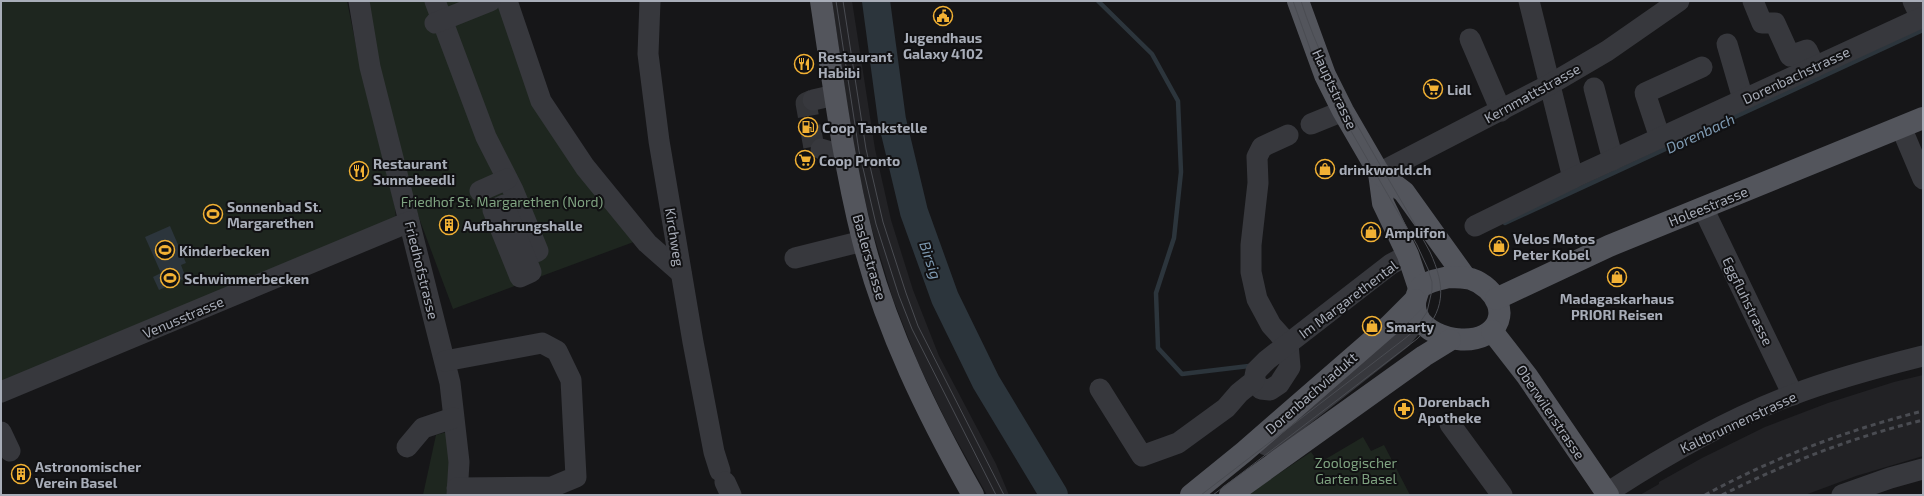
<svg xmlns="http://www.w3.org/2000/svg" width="1924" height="496" font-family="'Exo 2',sans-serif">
<rect width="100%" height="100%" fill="#161618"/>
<g fill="#222225">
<path d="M 832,1 L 852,1 L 875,149 L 891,220 L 913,290 L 939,356 L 996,464 L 1009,495 L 987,495 L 947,423 L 919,365 L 893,299 L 871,226 L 854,152 Z"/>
<path d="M 1923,375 L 1923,456 L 1856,476 L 1805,495 L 1640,495 L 1659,484 L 1659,482 L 1702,458 L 1765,427 L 1828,403 L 1894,382 Z"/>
</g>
<g fill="#1e261f">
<path d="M 1,1 L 347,1 L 362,75 L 395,207 L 396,220 L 1,391 Z"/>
<path d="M 362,1 L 507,1 L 540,109 L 639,240 L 453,309 L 406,183 Z"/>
<path d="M 454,430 L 457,495 L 423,495 L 436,435 Z"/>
<path d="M 1363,437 L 1371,451 L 1384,445 L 1410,495 L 1247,495 L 1311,452 L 1319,463 Z"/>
</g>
<path fill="#2c353c" d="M 170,226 L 186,263 L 181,265 L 186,278 L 159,290 L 153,277 L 161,273 L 145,237 Z"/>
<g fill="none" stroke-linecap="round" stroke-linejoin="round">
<g stroke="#2c353c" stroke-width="4.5">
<path d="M 1098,1 L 1152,54 L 1178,101 L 1181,172 L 1174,238 L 1156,293 L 1158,348 L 1182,374 L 1249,366"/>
<path d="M 1505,223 L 1923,30"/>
</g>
<path stroke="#2c353c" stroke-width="28" d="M 876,1 L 892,120 L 914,212 L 945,298 L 986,382 L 1054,495"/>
<path stroke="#333438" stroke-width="21" stroke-dasharray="21 10" stroke-linecap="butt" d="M 813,100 L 806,103 L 814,148 L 821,149"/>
<g stroke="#37383d" stroke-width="21">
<path d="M 359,1 L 370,67 L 450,383 L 459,462 L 457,495"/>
<path d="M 435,1 L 486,137 L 513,190 L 538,251 L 524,256"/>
<path d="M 507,1 L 541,101 L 585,167 L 647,243 L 681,273"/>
<path d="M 650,1 L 648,54 L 659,141 L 693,342 L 714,452 L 720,471"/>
<path d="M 1529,1 L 1573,178"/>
<path d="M 1753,1 L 1762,23 L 1775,23 L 1790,56 L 1807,50 L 1815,67"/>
<path d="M 1913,1 L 1921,18"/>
<path d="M 435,23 L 490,1"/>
<path d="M 1470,39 L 1501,111"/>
<path d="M 1727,44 L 1743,99"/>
<path d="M 1594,88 L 1613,160"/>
<path d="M 813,100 L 835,95"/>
<path d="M 1311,124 L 1343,111"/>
<path d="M 1901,127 L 1923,179"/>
<path d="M 1660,138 L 1645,93 L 1702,67"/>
<path d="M 821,149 L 845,156"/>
<path d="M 1379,173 L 1549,85 L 1607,51 L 1679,1"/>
<path d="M 480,191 L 507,179"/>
<path d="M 504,205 L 531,272 L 520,277 L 493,210 Z"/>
<path d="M 1703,208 L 1793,395"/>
<path d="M 1475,226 L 1573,178 L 1923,17"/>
<path d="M 795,258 L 863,241"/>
<path d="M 445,361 L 542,343 L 557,351 L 571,380 L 576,477 L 552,487 L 457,488"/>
<path d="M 1254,381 L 1261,389 L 1270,390 L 1279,384 L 1290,367 L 1288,344 L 1271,325 L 1257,299 L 1251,272 L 1251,245 L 1258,183 L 1257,157 L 1262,147 L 1288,135"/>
<path d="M 1100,389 L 1142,456 L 1178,443 L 1226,408 L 1239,393 L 1254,381 L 1256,371 L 1267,360 L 1391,264 L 1408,255"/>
<path d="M 1,392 L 409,222"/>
<path d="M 1450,424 L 1502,495"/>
<path d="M 1,432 L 10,451"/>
<path d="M 1266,445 L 1401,339 L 1419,317"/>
<path d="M 407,447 L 423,428 L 453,418"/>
<path d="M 725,482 L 731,495"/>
<path d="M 1607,493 C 1665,455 1726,420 1792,395 C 1834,379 1879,367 1923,356"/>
<path d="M 1842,495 L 1890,478 L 1923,469"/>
</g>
<g stroke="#53555c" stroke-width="22">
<path d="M 821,1 C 833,81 843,161 863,240 C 886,330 928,415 973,495"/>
<path d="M 1298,1 L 1325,75 L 1343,111 L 1379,173 L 1383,203 L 1408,255 L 1419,288"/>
<path d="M 1379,173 L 1404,192 L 1465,277"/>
<path d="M 1449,277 C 1456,277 1464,277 1471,279 C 1496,287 1513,319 1485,335 C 1458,349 1404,329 1417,295 C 1418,292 1419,289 1421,287 C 1428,281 1440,279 1449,277 Z"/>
<path d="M 1496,299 L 1609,246 L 1923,118"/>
<path d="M 1492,331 L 1527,376 L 1608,495"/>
<path d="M 1191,495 L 1244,452 L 1390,325 L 1415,300"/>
<path d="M 1230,495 L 1424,356 L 1450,340"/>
</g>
<g stroke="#4a4c52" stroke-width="1">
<path d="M 836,1 L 859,151 L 876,224 L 899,296 L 912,329 L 996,495"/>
<path d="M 843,1 L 866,149 L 883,222 L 906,293 L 918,326 L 1004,495"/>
<path d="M 1201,495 L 1403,340 L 1414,331 L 1427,312 L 1432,290 L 1432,282 L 1428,269 L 1417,245 L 1340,112 L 1312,54 L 1293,1"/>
<path d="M 1213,495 L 1417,339 C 1446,311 1446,287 1430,252 C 1385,168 1330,92 1301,1"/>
</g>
<g stroke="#4a4c52" stroke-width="3" stroke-dasharray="5 4" stroke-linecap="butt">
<path d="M 1705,495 C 1773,458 1847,430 1923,411"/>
<path d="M 1722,495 C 1786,463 1853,437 1923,420"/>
</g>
</g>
<defs>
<g id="civic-ring" transform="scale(1)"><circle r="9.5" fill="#111113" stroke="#f2b134" stroke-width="1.5"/><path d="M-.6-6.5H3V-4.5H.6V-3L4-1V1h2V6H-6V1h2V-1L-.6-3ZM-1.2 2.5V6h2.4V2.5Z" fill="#f2b134"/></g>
<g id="restaurant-ring" transform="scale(1)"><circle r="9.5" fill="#111113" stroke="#f2b134" stroke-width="1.5"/><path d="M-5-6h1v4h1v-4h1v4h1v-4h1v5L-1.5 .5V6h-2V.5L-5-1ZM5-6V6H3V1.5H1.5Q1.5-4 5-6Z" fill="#f2b134"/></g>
<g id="supermarket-ring" transform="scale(1)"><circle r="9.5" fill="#111113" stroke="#f2b134" stroke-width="1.5"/><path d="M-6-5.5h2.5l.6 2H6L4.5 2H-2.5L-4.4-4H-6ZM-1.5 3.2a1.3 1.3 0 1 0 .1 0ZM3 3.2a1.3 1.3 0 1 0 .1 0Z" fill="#f2b134"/></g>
<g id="fuel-ring" transform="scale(1)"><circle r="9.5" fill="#111113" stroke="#f2b134" stroke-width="1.5"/><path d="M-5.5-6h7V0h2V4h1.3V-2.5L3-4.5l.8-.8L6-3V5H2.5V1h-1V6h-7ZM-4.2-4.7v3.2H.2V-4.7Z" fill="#f2b134"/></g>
<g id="shop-ring" transform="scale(1)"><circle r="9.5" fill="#111113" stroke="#f2b134" stroke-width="1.5"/><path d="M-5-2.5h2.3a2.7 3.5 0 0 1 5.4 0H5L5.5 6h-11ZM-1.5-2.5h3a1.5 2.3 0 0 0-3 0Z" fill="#f2b134"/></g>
<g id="stadium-ring" transform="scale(1)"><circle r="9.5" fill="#111113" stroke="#f2b134" stroke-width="1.5"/><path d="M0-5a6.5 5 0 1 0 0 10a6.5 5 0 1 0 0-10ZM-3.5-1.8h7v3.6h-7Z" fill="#f2b134"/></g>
<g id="building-ring" transform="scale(1)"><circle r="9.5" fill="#111113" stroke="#f2b134" stroke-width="1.5"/><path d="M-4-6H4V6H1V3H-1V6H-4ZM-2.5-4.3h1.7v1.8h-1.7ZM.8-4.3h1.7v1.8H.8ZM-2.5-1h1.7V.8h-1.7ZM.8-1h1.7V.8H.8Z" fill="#f2b134"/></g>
<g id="pharmacy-ring" transform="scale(1)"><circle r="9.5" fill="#111113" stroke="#f2b134" stroke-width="1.5"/><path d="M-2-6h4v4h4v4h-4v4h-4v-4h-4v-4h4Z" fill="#f2b134"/></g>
</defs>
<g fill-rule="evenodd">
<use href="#civic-ring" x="943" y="16"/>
<use href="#restaurant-ring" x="804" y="64"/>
<use href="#supermarket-ring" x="1433" y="89"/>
<use href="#fuel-ring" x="808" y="127"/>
<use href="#supermarket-ring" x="805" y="160"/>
<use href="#shop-ring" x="1325" y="169"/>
<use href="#restaurant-ring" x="359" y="171"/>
<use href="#stadium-ring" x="213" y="214"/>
<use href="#building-ring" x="449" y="225"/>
<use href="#shop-ring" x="1371" y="232"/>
<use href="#shop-ring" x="1499" y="246"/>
<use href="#stadium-ring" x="165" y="250"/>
<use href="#shop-ring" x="1617" y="277"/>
<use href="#stadium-ring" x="170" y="278"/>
<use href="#shop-ring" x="1372" y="326"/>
<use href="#pharmacy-ring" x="1404" y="409"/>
<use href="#building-ring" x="21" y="474"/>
</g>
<g text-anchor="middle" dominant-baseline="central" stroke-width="4" stroke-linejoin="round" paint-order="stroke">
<g font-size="14" font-weight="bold" fill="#a8adb8" stroke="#111113" text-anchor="start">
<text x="943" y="37" text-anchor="middle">Jugendhaus<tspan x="943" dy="16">Galaxy 4102</tspan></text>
<text x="818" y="56">Restaurant<tspan x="818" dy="16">Habibi</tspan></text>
<text x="1447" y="89">Lidl</text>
<text x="822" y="127">Coop Tankstelle</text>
<text x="819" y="160">Coop Pronto</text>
<text x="373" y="163">Restaurant<tspan x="373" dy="16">Sunnebeedli</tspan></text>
<text x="1339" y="169">drinkworld.ch</text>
<text x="227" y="206">Sonnenbad St.<tspan x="227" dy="16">Margarethen</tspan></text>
<text x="463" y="225">Aufbahrungshalle</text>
<text x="1385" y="232">Amplifon</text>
<text x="1513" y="238">Velos Motos<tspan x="1513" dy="16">Peter Kobel</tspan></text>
<text x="179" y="250">Kinderbecken</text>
<text x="184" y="278">Schwimmerbecken</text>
<text x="1617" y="298" text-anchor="middle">Madagaskarhaus<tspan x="1617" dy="16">PRIORI Reisen</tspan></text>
<text x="1386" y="326">Smarty</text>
<text x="1418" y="401">Dorenbach<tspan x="1418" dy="16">Apotheke</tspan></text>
<text x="35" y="466">Astronomischer<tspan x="35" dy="16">Verein Basel</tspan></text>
</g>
<g font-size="14" fill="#a8adb8" stroke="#111113">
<text transform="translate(1796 75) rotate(-25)">Dorenbachstrasse</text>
<text transform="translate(1335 89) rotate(65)">Hauptstrasse</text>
<text transform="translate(1532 93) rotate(-29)">Kernmattstrasse</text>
<text transform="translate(1708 206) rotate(-22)">Holeestrasse</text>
<text transform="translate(675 237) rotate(81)">Kirchweg</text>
<text transform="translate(870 257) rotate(74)">Baslerstrasse</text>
<text transform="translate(422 270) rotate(76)">Friedhofstrasse</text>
<text transform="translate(1348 299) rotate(-37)">Im Margarethental</text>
<text transform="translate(1748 301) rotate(64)">Eggfluhstrasse</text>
<text transform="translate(183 317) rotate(-23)">Venusstrasse</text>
<text transform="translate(1311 393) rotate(-41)">Dorenbachviadukt</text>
<text transform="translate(1551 412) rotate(56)">Oberwilerstrasse</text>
<text transform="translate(1738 422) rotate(-25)">Kaltbrunnenstrasse</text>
</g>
<g font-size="14" fill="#7fa381" stroke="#111113">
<text x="502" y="201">Friedhof St. Margarethen (Nord)</text>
<text x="1356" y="462">Zoologischer<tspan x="1356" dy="16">Garten Basel</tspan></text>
</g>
<g font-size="15" font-style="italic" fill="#7f9bb3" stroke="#111113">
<text transform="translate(1700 133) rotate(-25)">Dorenbach</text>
<text transform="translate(931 260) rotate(71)">Birsig</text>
</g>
</g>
<rect width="1924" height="496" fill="none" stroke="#a8adb8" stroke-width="4"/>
</svg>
